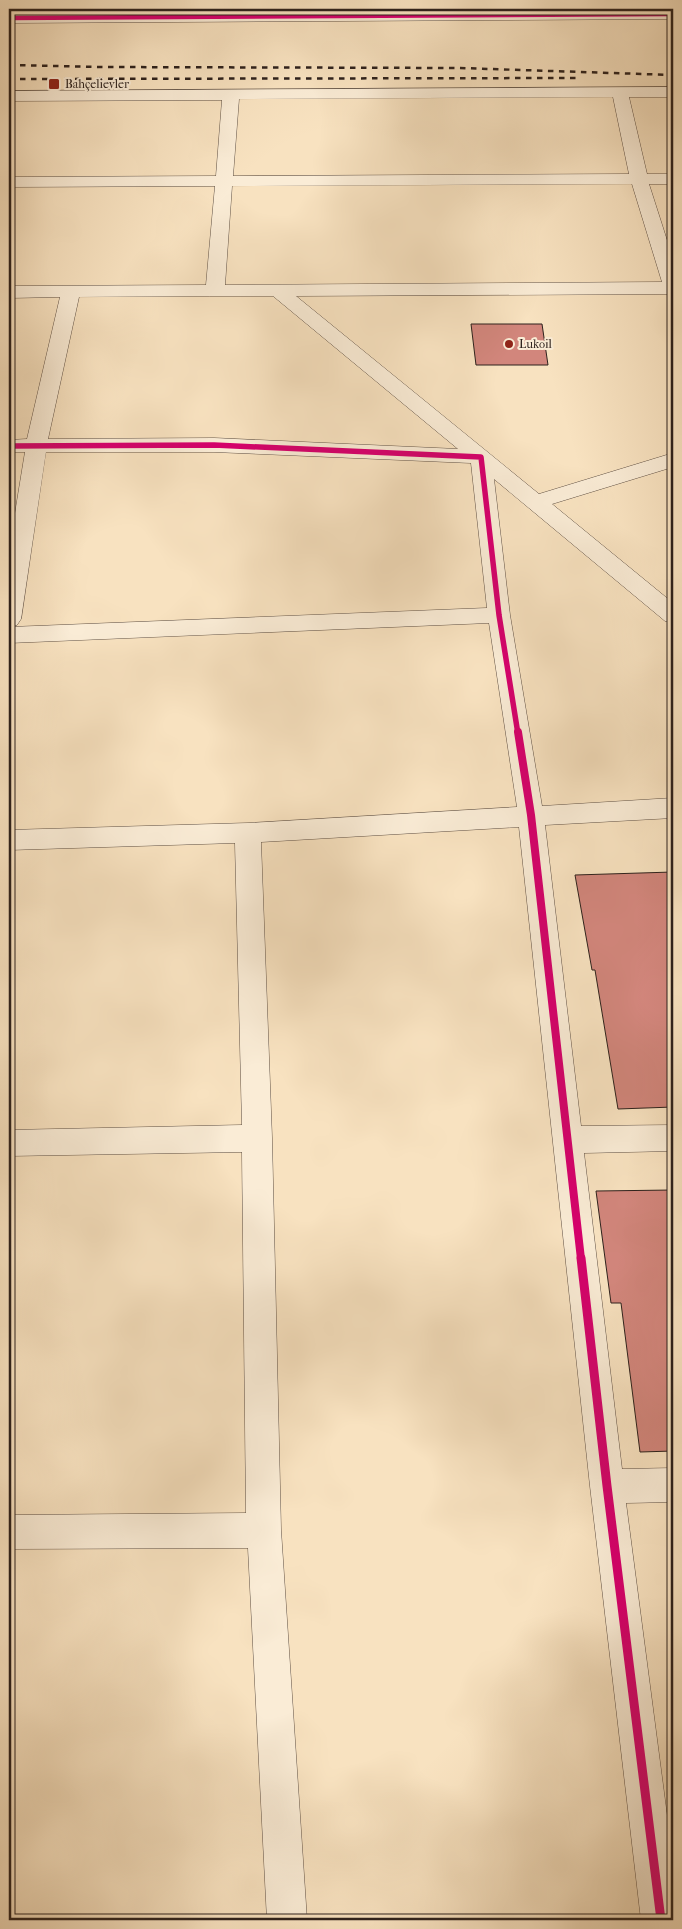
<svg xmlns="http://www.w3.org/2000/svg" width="682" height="1929" font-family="'IM FELL French Canon',serif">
<rect width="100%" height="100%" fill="#f8e2c0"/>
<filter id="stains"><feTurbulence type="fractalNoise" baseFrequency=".004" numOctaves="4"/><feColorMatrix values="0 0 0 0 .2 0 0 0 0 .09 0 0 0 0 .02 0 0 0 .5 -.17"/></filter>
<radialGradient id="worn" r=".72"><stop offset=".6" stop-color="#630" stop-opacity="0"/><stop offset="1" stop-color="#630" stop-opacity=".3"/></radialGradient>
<g fill="#d2867c" stroke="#2d211c">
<path d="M 471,324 L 542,324 L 548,365 L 476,365 Z"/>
<path d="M 673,872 L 673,1107 L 618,1109 L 595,970 L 592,970 L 575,875 Z"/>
<path d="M 673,1190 L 673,1451 L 640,1452 L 621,1303 L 611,1303 L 596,1191 Z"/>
</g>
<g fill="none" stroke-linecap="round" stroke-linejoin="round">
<g stroke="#605145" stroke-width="1">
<g id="minor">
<path d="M 673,10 L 673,19 L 9,23 L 9,13 Z"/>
<path d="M 673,87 L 673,97 L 629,97 L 647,174 L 673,174 L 673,184 L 649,184 L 673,259 L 673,294 L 296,296 L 539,494 L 673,453 L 673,467 L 552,504 L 673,603 L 673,623 L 665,621 L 494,479 L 510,615 L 542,806 L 673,798 L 673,818 L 545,825 L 581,1126 L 673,1125 L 673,1151 L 584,1153 L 622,1469 L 673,1468 L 673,1502 L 626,1503 L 673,1861 L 673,1920 L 641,1920 L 590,1486 L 519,827 L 261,842 L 272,1138 L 281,1530 L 307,1920 L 267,1920 L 248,1548 L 9,1549 L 9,1515 L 246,1513 L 242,1152 L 9,1156 L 9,1130 L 242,1125 L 235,843 L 9,850 L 9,830 L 248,823 L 517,807 L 489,623 L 9,643 L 9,550 L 25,452 L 9,452 L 9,440 L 27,439 L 60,297 L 9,298 L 9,286 L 206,285 L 215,186 L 9,187 L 9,177 L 216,176 L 222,100 L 9,101 L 9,91 ZM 613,97 L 629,174 L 233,176 L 239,99 ZM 632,184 L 662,282 L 225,285 L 232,186 ZM 210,296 L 273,296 L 458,449 L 214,438 L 48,439 L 79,297 ZM 46,452 L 214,452 L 471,463 L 487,608 L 10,627 L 17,625 L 21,619 Z"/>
</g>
</g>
<use href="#minor" fill="#faecd6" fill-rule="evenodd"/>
<g stroke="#2d211c" stroke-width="2.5" stroke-dasharray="5.5 5.5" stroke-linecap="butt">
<path d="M 9,65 L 98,67 L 460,68 L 673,75"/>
<path d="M 9,79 L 576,78"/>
</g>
<g stroke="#faecd6" stroke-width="6">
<path id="cycleway-far3" d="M 9,18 L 673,14"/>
</g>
<g stroke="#faecd6" stroke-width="8">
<path id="cycleway-far2" d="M 9,446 L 214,445 L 481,457 L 499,615 L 518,734"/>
</g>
<g stroke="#faecd6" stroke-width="11">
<path id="cycleway-far1" d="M 518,732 L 531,815 L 581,1259"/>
</g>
<g stroke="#faecd6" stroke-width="12">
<path id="cycleway" d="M 581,1258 L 607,1486 L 661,1920"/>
</g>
<use href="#cycleway-far3" stroke="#d6006c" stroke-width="4.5"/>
<use href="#cycleway-far2" stroke="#d6006c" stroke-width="5.5"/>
<use href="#cycleway-far1" stroke="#d6006c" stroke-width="8"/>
<use href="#cycleway" stroke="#d6006c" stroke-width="9"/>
</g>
<g fill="#8f2418" stroke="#faecd6" stroke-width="2">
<rect x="48" y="78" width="12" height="12" rx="2.5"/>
<circle cx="509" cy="344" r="5"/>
</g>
<g text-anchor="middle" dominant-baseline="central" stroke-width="4" stroke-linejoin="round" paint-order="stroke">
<g font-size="12" fill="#2d211c" stroke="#faecd6" text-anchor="start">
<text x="65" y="84">Bahçelievler</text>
<text x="519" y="344">Lukoil</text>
</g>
</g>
<rect width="682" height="1929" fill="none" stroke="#f8e2c0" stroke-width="30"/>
<rect x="10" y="10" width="662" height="1909" fill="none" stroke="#2d211c" stroke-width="2.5"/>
<rect x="15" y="15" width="652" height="1899" fill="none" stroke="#2d211c"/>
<rect width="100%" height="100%" filter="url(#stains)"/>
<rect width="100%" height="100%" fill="url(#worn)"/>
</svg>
